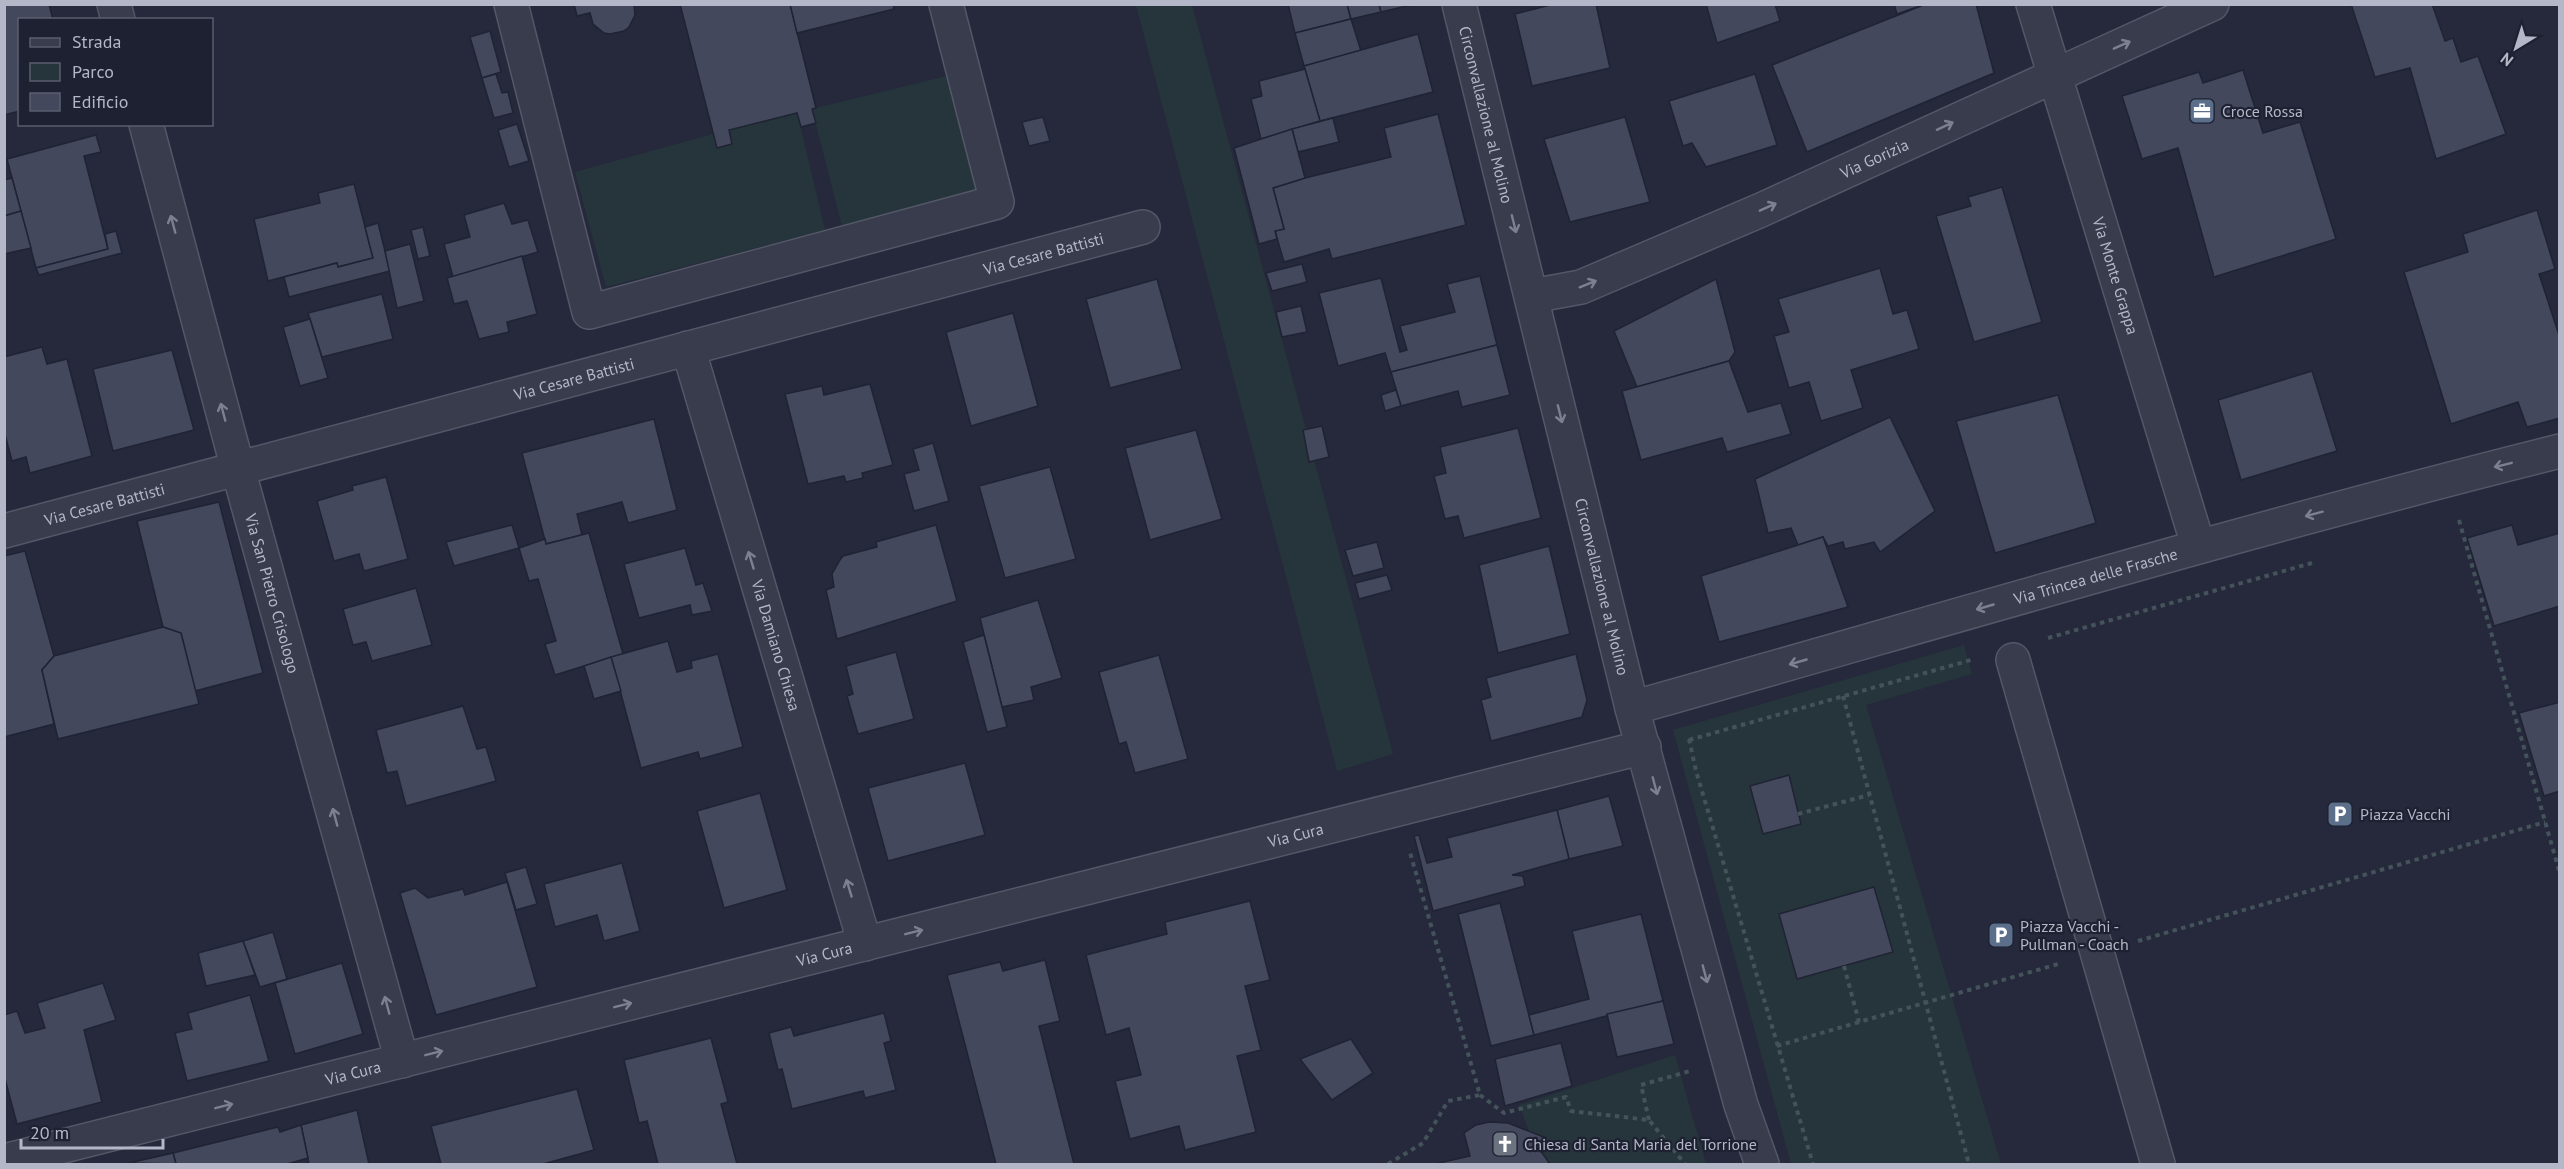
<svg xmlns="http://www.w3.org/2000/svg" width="2564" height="1169" font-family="'PT Sans',sans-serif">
<rect width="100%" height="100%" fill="#25293b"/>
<g fill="#26353c">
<path d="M 1136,5 L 1192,5 L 1393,754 L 1337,771 Z"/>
<path d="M 947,76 L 976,191 L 842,226 L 812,109 Z"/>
<path d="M 797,113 L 825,230 L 606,287 L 575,172 L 713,134 L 717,148 L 729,130 Z"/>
<path d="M 1964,645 L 1972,674 L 1866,705 L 2001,1164 L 1791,1164 L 1673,730 Z"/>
<path d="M 1675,1055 L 1706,1164 L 1550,1164 L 1540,1150 L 1546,1138 L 1529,1131 L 1519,1105 Z"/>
</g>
<g fill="#44485d" stroke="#1f2333" stroke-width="1.5">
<path d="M 4,4 L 49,4 L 53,20 L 20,20 L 20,111 L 4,115 Z"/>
<path d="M 574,4 L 634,4 L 635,15 L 629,27 L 624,31 L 610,34 L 604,33 L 593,24 L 590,13 L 577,16 Z"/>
<path d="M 680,4 L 790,4 L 816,108 L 812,109 L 816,123 L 801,127 L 797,113 L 729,130 L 732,144 L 717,148 Z"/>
<path d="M 790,4 L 893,4 L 894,9 L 797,33 Z"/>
<path d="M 1288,4 L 1347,4 L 1351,19 L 1295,33 Z"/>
<path d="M 1347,4 L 1379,4 L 1381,12 L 1351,19 Z"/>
<path d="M 1379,4 L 1411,4 L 1411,5 L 1381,12 Z"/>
<path d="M 1554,4 L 1596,4 L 1610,68 L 1532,86 L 1515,14 Z"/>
<path d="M 1706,4 L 1775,4 L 1780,21 L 1717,43 Z"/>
<path d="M 1894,4 L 1926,4 L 1897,14 Z"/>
<path d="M 1926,4 L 1976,4 L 1994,73 L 1807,152 L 1772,65 Z"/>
<path d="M 2351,4 L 2432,4 L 2445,41 L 2453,38 L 2461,62 L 2478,56 L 2506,134 L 2436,159 L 2410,68 L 2375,77 Z"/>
<path d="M 1351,19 L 1361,51 L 1304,66 L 1295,33 Z"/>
<path d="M 490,31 L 501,72 L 482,78 L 470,37 Z"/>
<path d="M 1418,34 L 1433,92 L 1320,121 L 1304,66 Z"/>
<path d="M 1305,69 L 1320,121 L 1261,139 L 1251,99 L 1262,96 L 1259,81 Z"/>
<path d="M 2243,70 L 2263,133 L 2300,122 L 2336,239 L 2214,277 L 2178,148 L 2142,159 L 2122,96 L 2199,72 L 2203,83 Z"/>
<path d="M 496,74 L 502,93 L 508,92 L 513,113 L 494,118 L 482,78 Z"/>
<path d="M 1755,74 L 1777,145 L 1706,167 L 1692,143 L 1683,146 L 1669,101 Z"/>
<path d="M 1438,114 L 1466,225 L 1332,259 L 1329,249 L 1284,262 L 1275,231 L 1284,229 L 1273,188 L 1305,178 L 1391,157 L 1384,128 Z"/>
<path d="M 1043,117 L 1050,141 L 1029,146 L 1022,122 Z"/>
<path d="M 1625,117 L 1650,202 L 1570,222 L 1544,139 Z"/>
<path d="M 1333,118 L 1339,142 L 1298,152 L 1292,129 Z"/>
<path d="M 517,124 L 529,161 L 509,167 L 498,130 Z"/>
<path d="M 1292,129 L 1305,178 L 1273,188 L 1284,229 L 1275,231 L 1277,239 L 1259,244 L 1234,148 Z"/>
<path d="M 96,135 L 101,152 L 84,156 L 108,249 L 36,268 L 7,159 Z"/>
<path d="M 12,178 L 21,211 L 4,216 L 4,180 Z"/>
<path d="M 354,184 L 373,258 L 338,267 L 337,263 L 268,281 L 254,219 L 320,203 L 318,193 Z"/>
<path d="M 2002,187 L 2042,322 L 1974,342 L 1936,216 L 1971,206 L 1968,197 Z"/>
<path d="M 504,203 L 512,224 L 528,220 L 538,252 L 453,277 L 444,244 L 470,237 L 464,215 Z"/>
<path d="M 2537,210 L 2555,269 L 2539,274 L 2560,338 L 2560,418 L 2527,427 L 2518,402 L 2451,424 L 2404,272 L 2468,252 L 2463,234 Z"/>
<path d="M 21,211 L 31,248 L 4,254 L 4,216 Z"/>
<path d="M 378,223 L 390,271 L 289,297 L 284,277 L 337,263 L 338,267 L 373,258 L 365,227 Z"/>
<path d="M 423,227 L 430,256 L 418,259 L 411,230 Z"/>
<path d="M 116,231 L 122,253 L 39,275 L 36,268 L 108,249 L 105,234 Z"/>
<path d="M 410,244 L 424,301 L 397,308 L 385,251 Z"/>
<path d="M 522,256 L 537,314 L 507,322 L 509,332 L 479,339 L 467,301 L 454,304 L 447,278 Z"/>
<path d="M 1302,264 L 1307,282 L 1272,291 L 1266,273 Z"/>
<path d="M 1880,268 L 1893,314 L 1907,310 L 1919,349 L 1851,370 L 1863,408 L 1821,421 L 1809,382 L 1789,388 L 1774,336 L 1789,332 L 1778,299 Z"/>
<path d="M 1480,276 L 1497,345 L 1391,372 L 1385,353 L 1338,366 L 1319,293 L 1381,278 L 1400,352 L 1407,350 L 1400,326 L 1455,312 L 1447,284 Z"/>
<path d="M 1157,279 L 1182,369 L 1110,388 L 1086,299 Z"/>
<path d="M 1716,279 L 1735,352 L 1729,361 L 1637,387 L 1614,331 Z"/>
<path d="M 382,294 L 393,339 L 322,357 L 308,313 Z"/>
<path d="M 1301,306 L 1307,332 L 1282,337 L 1276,312 Z"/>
<path d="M 1013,313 L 1038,406 L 971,426 L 946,332 Z"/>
<path d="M 310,319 L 328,378 L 300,386 L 283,327 Z"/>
<path d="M 1497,345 L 1510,395 L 1462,407 L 1458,391 L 1401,406 L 1391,372 Z"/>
<path d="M 42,347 L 47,364 L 67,359 L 92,456 L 30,473 L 26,457 L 12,461 L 4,431 L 4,357 Z"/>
<path d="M 172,350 L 194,430 L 113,451 L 93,369 Z"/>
<path d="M 1729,361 L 1748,412 L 1781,403 L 1791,434 L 1727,452 L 1722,438 L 1641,460 L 1622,391 Z"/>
<path d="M 2312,371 L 2337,451 L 2241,480 L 2218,400 Z"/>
<path d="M 870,384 L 893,465 L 862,473 L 863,478 L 846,482 L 844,476 L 808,484 L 785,394 L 822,386 L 824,395 Z"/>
<path d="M 1396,390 L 1401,406 L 1385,411 L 1381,395 Z"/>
<path d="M 2058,395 L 2096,523 L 1995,553 L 1956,421 Z"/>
<path d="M 1890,417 L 1935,511 L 1880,552 L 1874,542 L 1845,549 L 1843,542 L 1828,546 L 1823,537 L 1798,545 L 1791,528 L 1768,533 L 1755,479 Z"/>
<path d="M 654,419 L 677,510 L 628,523 L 622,502 L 577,514 L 582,535 L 546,544 L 522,453 Z"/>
<path d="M 1322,426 L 1329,457 L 1309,462 L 1303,430 Z"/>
<path d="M 1518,428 L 1541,518 L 1464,538 L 1458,516 L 1445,519 L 1434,476 L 1446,473 L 1440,447 Z"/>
<path d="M 1196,430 L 1222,519 L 1150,540 L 1125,448 Z"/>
<path d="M 933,443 L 949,501 L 914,511 L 904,474 L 919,470 L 913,449 Z"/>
<path d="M 1050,467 L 1076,559 L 1005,578 L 979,486 Z"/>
<path d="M 386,477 L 408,559 L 364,571 L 359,554 L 334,561 L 317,501 L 353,490 L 352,486 Z"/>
<path d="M 219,502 L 263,673 L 195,691 L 181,633 L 163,627 L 137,521 Z"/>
<path d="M 512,525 L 519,548 L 454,566 L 446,542 Z"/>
<path d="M 936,525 L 957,601 L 837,639 L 826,590 L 834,587 L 832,574 L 840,560 L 843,556 L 877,547 L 876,542 Z"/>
<path d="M 2512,525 L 2518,545 L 2560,533 L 2560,606 L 2494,626 L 2467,538 Z"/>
<path d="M 589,533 L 623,654 L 555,675 L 545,644 L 556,641 L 538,579 L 529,581 L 519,548 L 545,539 L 546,544 Z"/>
<path d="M 1823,537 L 1848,607 L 1719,642 L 1701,576 Z"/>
<path d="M 1377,542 L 1384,568 L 1353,576 L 1345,550 Z"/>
<path d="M 1549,546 L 1570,634 L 1498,653 L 1479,565 Z"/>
<path d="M 685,548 L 696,585 L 703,583 L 712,611 L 692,615 L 690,605 L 639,618 L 624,564 Z"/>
<path d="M 25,551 L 54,656 L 42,670 L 54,724 L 4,737 L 4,556 Z"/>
<path d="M 1387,575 L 1392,590 L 1359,599 L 1355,583 Z"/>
<path d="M 416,588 L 432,645 L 372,661 L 366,642 L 353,645 L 343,609 Z"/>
<path d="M 1038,600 L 1062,678 L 1031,687 L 1034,700 L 1002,707 L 980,618 Z"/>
<path d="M 163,627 L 181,633 L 199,704 L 58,739 L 42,670 L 54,656 Z"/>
<path d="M 984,635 L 1007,727 L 987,732 L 963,642 Z"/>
<path d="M 668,641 L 677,672 L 692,668 L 691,661 L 718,654 L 743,747 L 700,759 L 698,752 L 641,768 L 611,657 Z"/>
<path d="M 896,652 L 914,719 L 858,734 L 847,696 L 853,694 L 846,666 Z"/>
<path d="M 1576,654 L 1587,700 L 1582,717 L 1491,741 L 1481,700 L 1491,697 L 1486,678 Z"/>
<path d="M 1159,655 L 1188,759 L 1135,773 L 1126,742 L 1119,744 L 1099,672 Z"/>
<path d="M 611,657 L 621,691 L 594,699 L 584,666 Z"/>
<path d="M 2560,702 L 2560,791 L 2544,796 L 2519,713 Z"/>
<path d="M 463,706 L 477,749 L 486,747 L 496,781 L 406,806 L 397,771 L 387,773 L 376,730 Z"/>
<path d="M 965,763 L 985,835 L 888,861 L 868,788 Z"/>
<path d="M 1789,775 L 1801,824 L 1763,834 L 1750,786 Z"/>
<path d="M 760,793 L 787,890 L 724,908 L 697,811 Z"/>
<path d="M 1609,796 L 1623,846 L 1569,859 L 1557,810 Z"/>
<path d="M 1557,810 L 1569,859 L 1512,875 L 1523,876 L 1525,886 L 1433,911 L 1414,836 L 1419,835 L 1427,863 L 1452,857 L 1447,838 Z"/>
<path d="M 622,863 L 640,931 L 604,941 L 597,915 L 555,927 L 544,884 Z"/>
<path d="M 526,867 L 537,904 L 516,910 L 505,873 Z"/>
<path d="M 507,882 L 537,987 L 436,1015 L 400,893 L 415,888 L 428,898 L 463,889 L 465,895 Z"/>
<path d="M 1874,887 L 1893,952 L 1797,979 L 1779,914 Z"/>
<path d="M 1250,901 L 1270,980 L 1245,986 L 1261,1050 L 1237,1056 L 1256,1132 L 1185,1150 L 1179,1126 L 1130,1139 L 1115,1081 L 1141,1075 L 1129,1028 L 1106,1035 L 1086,955 L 1167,934 L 1165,922 Z"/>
<path d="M 1500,903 L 1534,1035 L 1491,1046 L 1458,914 Z"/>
<path d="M 1641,914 L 1663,1001 L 1534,1035 L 1529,1015 L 1589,999 L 1572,931 Z"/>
<path d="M 273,932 L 287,979 L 260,987 L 243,941 Z"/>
<path d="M 243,941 L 255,975 L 206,986 L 198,953 Z"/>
<path d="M 1045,960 L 1060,1021 L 1039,1026 L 1074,1164 L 996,1164 L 947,975 L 1000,962 L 1003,971 Z"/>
<path d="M 342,963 L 363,1034 L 295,1054 L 275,983 Z"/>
<path d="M 103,983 L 116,1020 L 84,1030 L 102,1102 L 17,1124 L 4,1075 L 4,1015 L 17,1011 L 25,1033 L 45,1028 L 37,1003 Z"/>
<path d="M 250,995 L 269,1061 L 187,1081 L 175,1033 L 192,1029 L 188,1013 Z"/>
<path d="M 1663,1001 L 1674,1044 L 1617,1057 L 1607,1014 Z"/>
<path d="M 884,1013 L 891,1041 L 884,1043 L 896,1090 L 865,1098 L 863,1091 L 792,1109 L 782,1069 L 778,1070 L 769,1033 L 791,1027 L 794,1036 Z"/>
<path d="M 711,1038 L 728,1102 L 721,1104 L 737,1164 L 658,1164 L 647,1121 L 639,1123 L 624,1060 Z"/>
<path d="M 1351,1039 L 1373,1073 L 1332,1100 L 1300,1059 Z"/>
<path d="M 1561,1043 L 1572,1086 L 1505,1106 L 1495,1059 Z"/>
<path d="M 577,1089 L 594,1150 L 543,1164 L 441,1164 L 431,1126 Z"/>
<path d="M 357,1110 L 369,1164 L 309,1164 L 301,1125 Z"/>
<path d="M 1489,1122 L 1508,1123 L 1546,1138 L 1540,1150 L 1550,1164 L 1435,1164 L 1470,1156 L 1464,1133 L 1476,1125 Z"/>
<path d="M 301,1125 L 308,1158 L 287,1164 L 176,1164 L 173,1153 L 278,1127 L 280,1132 Z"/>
<path d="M 173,1153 L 176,1164 L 129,1163 Z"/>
</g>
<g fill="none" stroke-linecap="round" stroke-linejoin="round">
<g stroke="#535767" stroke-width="36">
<g id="minor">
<path d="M 114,4 L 118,20"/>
<path d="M 511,4 L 589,312 L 997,202 L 946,4"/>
<path id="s1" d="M 1459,4 L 1632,708 L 1741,1105 L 1762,1164"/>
<path id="s2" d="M 2033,4 L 2198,545"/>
<path id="s3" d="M 146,124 L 238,469 L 402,1061"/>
<path id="s4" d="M 1532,296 L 1581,287 L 1761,210 L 2212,4"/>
<path id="s5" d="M 688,348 L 865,944"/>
<path id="s6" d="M 4,531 L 1143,227"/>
<path d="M 2013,660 L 2158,1164"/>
<path id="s7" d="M 1632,708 C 1941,621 2248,529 2560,451"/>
<path id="s8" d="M 4,1161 L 1644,747"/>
</g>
</g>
<g stroke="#44525a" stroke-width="4" stroke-dasharray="4.5 4.5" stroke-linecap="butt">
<path d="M 2459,520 L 2560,874"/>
<path d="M 2048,638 L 2312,563"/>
<path d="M 1843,696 L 1969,1164"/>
<path d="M 1689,739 L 1696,771 L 1813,1164"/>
<path d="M 1689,740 L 1971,660"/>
<path d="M 1798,814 L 1869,795"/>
<path d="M 2138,941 L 2545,822"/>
<path d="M 1844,966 L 1859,1022"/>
<path d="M 1777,1046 L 2058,964"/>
<path d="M 1480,1095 L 1504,1113 L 1566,1097 L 1571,1111 L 1649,1120 L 1685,1164"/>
<path d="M 1649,1120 L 1641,1085 L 1690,1071"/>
<path d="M 1388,1164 L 1423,1143 L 1448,1101 L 1480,1095 L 1409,849"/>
</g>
<use href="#minor" stroke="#383c4c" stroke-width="33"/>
</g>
<defs><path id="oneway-shaft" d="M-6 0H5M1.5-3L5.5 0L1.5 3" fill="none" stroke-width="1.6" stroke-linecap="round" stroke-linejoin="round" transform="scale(1.5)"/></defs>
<g stroke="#7c8090">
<use href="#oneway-shaft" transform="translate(2122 45) rotate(-24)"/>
<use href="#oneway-shaft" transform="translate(1945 126) rotate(-25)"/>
<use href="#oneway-shaft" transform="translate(1768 207) rotate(-24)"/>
<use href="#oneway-shaft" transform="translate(173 224) rotate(-105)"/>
<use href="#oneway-shaft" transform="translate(1514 224) rotate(76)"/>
<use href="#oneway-shaft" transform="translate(1588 284) rotate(-22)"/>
<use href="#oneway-shaft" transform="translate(223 412) rotate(-105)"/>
<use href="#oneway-shaft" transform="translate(1560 414) rotate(76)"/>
<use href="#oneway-shaft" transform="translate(2503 465) rotate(166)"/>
<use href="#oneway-shaft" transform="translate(2314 514) rotate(165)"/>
<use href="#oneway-shaft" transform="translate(751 560) rotate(-107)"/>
<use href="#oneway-shaft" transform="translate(1985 607) rotate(164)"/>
<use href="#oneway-shaft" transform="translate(1798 662) rotate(164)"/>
<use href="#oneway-shaft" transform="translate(1655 786) rotate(75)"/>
<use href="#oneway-shaft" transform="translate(335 817) rotate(-105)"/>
<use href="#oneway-shaft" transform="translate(849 888) rotate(-107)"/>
<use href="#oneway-shaft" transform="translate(914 932) rotate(-14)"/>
<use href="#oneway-shaft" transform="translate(1705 974) rotate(75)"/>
<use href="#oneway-shaft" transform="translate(387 1005) rotate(-105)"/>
<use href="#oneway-shaft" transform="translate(623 1005) rotate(-14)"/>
<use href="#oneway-shaft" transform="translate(434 1053) rotate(-14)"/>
<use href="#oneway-shaft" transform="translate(224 1106) rotate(-14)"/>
</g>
<defs>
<g id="office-square" transform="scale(1.35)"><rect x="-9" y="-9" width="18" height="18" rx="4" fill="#5c6f8a" stroke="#1d2131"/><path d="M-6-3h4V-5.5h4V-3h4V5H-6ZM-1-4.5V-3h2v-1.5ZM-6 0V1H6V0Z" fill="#fff"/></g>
<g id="parking-square" transform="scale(1.35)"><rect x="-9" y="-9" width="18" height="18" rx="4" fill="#5c6f8a" stroke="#1d2131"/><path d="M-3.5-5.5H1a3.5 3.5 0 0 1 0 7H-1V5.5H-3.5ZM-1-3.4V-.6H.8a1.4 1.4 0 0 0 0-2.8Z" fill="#fff"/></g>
<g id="church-square" transform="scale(1.35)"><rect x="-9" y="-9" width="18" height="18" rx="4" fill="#6b7280" stroke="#1d2131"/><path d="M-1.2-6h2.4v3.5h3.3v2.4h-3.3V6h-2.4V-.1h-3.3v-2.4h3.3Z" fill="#fff"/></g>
</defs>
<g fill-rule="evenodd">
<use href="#office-square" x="2202" y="111"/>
<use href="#parking-square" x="2340" y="814"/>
<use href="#parking-square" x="2001" y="935"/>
<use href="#church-square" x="1505" y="1144"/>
</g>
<g text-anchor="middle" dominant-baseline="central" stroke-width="4.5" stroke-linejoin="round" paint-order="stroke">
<g font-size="16" fill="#b4b7c7" stroke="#1d2131" text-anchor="start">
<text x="2222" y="111">Croce Rossa</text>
<text x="2360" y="814">Piazza Vacchi</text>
<text x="2020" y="926">Piazza Vacchi -<tspan x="2020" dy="18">Pullman - Coach</tspan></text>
<text x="1524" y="1144">Chiesa di Santa Maria del Torrione</text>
</g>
<g font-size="16" fill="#b4b7c7" stroke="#1d2131">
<text stroke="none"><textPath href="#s1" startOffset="114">Circonvallazione al Molino</textPath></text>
<text stroke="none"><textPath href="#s4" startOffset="370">Via Gorizia</textPath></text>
<text stroke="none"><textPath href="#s6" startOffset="1076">Via Cesare Battisti</textPath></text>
<text stroke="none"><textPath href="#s2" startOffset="284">Via Monte Grappa</textPath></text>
<text stroke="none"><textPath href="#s6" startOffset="590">Via Cesare Battisti</textPath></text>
<text stroke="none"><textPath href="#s6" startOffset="104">Via Cesare Battisti</textPath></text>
<text stroke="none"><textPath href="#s7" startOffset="482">Via Trincea delle Frasche</textPath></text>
<text stroke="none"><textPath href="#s1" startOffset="600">Circonvallazione al Molino</textPath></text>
<text stroke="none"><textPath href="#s3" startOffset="486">Via San Pietro Crisologo</textPath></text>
<text stroke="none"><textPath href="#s5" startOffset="310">Via Damiano Chiesa</textPath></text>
<text stroke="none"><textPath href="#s8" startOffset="1332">Via Cura</textPath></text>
<text stroke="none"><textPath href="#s8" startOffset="846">Via Cura</textPath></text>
<text stroke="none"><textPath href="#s8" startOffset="360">Via Cura</textPath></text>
</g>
</g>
<rect width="2564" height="1169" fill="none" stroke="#b4b7c7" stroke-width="12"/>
<rect x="18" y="18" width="195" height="108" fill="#1d2131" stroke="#595d6d" stroke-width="1.5"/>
<rect x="30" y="38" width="30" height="9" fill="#383c4c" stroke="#595d6d" stroke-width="1.5"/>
<text x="72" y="48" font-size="18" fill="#b4b7c7">Strada</text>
<rect x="30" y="63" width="30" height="18" fill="#26353c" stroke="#595d6d" stroke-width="1.5"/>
<text x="72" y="78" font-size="18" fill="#b4b7c7">Parco</text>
<rect x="30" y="93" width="30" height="18" fill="#44485d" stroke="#595d6d" stroke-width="1.5"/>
<text x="72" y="108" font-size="18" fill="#b4b7c7">Edificio</text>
<g transform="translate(2516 48) rotate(218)" stroke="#1d2131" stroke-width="4.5" paint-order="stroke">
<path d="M0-4.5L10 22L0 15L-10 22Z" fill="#b4b7c7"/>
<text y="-9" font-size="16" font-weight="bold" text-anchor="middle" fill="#b4b7c7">N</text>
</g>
<path d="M21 1139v9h142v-9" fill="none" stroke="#b4b7c7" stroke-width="3"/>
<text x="30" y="1139" font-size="18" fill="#b4b7c7" stroke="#1d2131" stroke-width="4.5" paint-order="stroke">20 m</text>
</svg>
